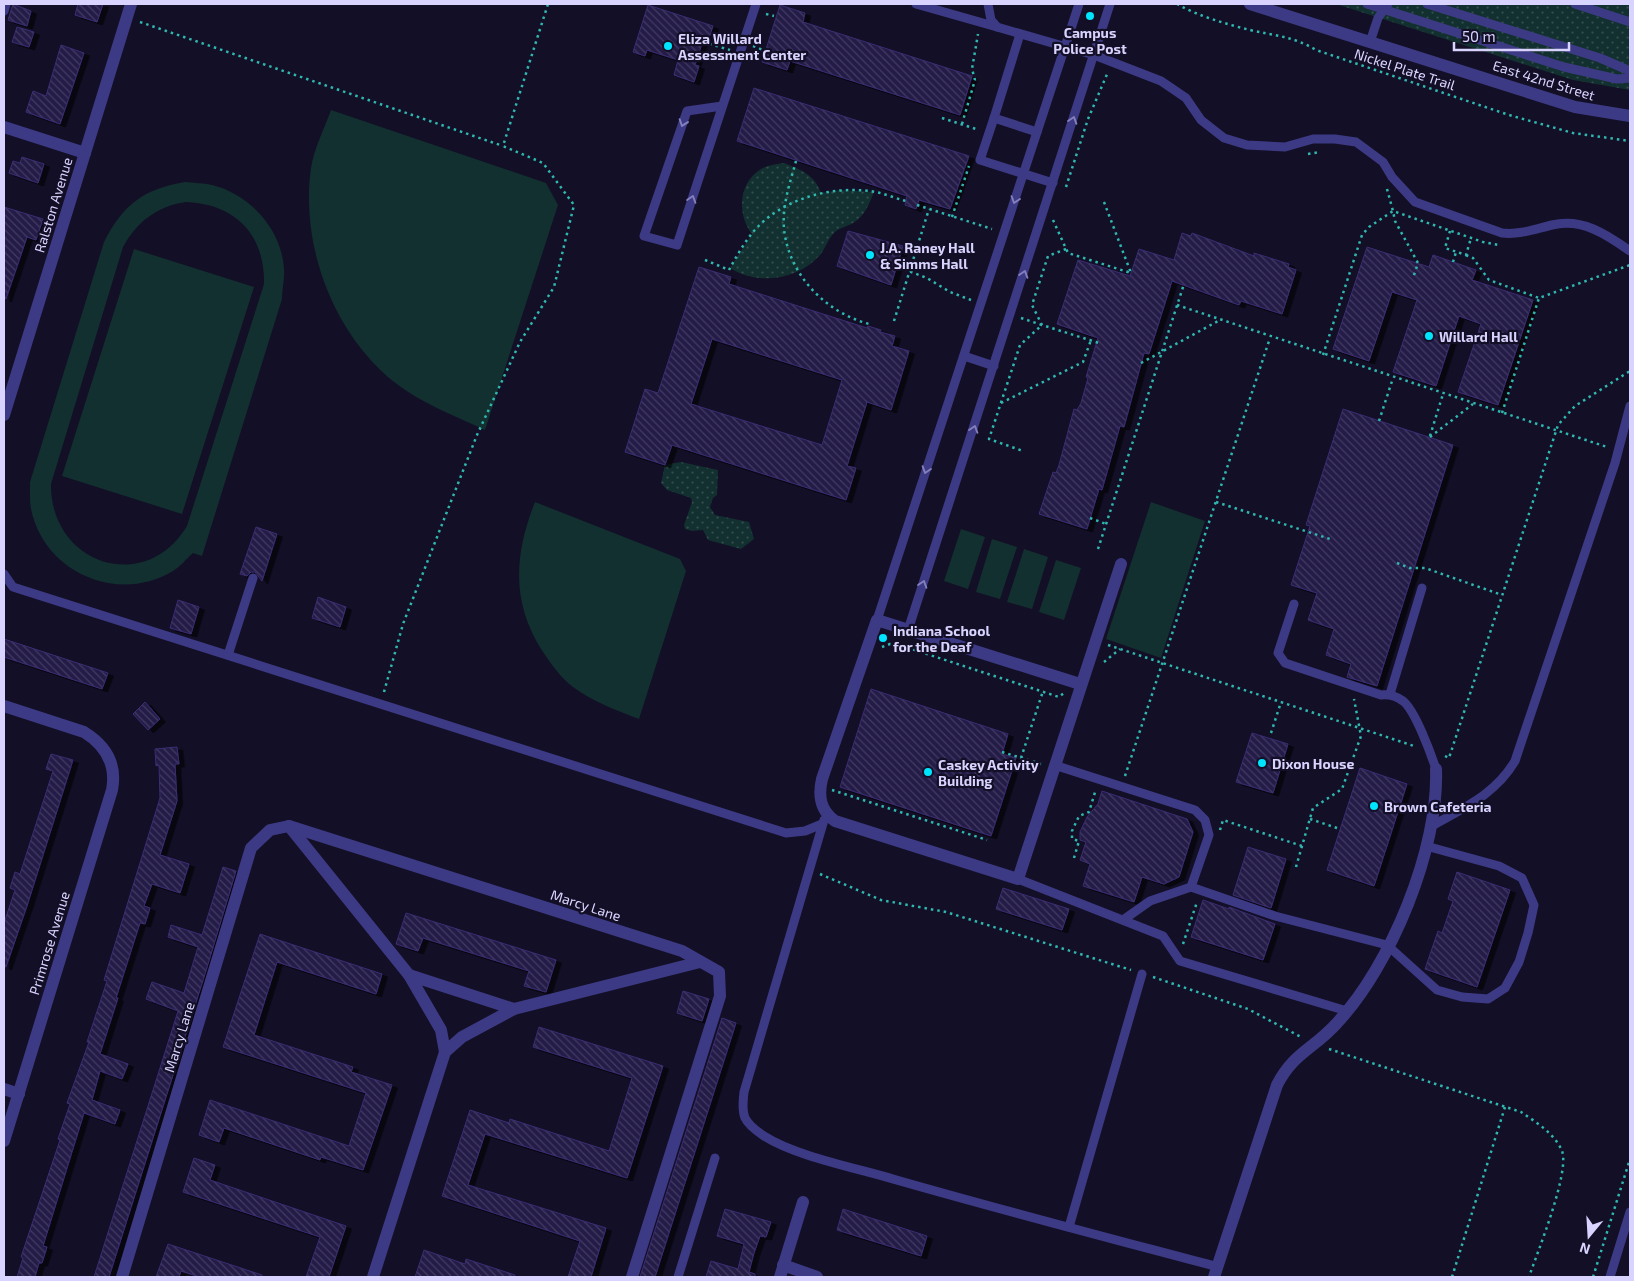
<svg xmlns="http://www.w3.org/2000/svg" width="1634" height="1281" font-family="'Exo 2',sans-serif">
<defs>
<pattern id="park-dots" width="8" height="8" patternUnits="userSpaceOnUse" patternTransform="scale(1.25)"><rect width="8" height="8" fill="#12302f"/><path d="M2 2h.1M6 6h.1" fill="none" stroke="#344d4e" stroke-width="1.8" stroke-linecap="round"/></pattern>
<pattern id="building-back-hatch" width="6" height="6" patternUnits="userSpaceOnUse" patternTransform="scale(1.25)"><rect width="6" height="6" fill="#241b47"/><path d="M-1 5l2 2M0 0l6 6M5-1l2 2" fill="none" stroke="#433b63"/></pattern>
<filter id="shadow"><feDropShadow dx="5.5" dy="3" stdDeviation="0" flood-color="#0009"/></filter>
</defs>
<rect width="100%" height="100%" fill="#130f26"/>
<g fill="#12302f" fill-rule="evenodd">
<path d="M 331,110 L 546,183 L 558,205 L 485,430 C 455,416 421,403 394,382 C 333,333 300,245 311,168 C 314,149 324,129 331,110 Z"/>
<path d="M 185,182 C 194,183 203,183 212,185 C 249,194 281,228 284,268 C 285,278 282,289 282,299 L 202,556 L 193,553 C 186,559 181,566 173,571 C 120,603 50,575 33,517 C 29,505 30,493 30,482 L 104,242 C 123,205 143,189 185,182 ZM 186,202 C 236,204 265,235 264,284 L 187,526 C 145,596 50,564 51,484 L 123,247 C 137,222 157,206 186,202 Z"/>
<path d="M 134,249 L 254,287 L 182,514 L 62,476 Z"/>
<path d="M 535,502 L 680,559 L 686,571 L 639,719 C 616,710 593,702 573,687 C 561,678 552,665 543,652 C 511,603 514,555 535,502 Z"/>
<path d="M 1151,502 L 1205,521 L 1161,658 L 1106,639 Z"/>
<path d="M 961,529 L 985,537 L 968,589 L 944,581 Z"/>
<path d="M 992,539 L 1017,547 L 1000,599 L 976,592 Z"/>
<path d="M 1024,549 L 1048,557 L 1032,609 L 1007,602 Z"/>
<path d="M 1056,560 L 1081,568 L 1064,620 L 1039,612 Z"/>
</g>
<g fill="url(#park-dots)">
<path d="M 1336,4 L 1630,4 L 1630,90 L 1573,80 Z"/>
<path d="M 784,163 C 801,170 815,175 821,193 L 840,190 L 874,192 C 869,204 865,216 853,223 C 846,227 838,228 833,234 C 828,240 825,248 821,254 C 799,280 758,286 730,268 L 752,234 C 737,215 738,183 761,169 C 768,165 777,164 784,163 Z"/>
<path d="M 681,462 L 718,470 L 717,495 L 713,498 L 710,507 L 715,515 L 749,522 L 754,539 L 741,549 L 708,540 L 703,530 L 692,531 L 685,529 L 684,525 L 692,502 L 691,498 L 667,490 L 661,483 L 665,465 Z"/>
</g>
<g fill="url(#building-back-hatch)" stroke="#3b2d73" fill-rule="evenodd" filter="url(#shadow)">
<path d="M 13,4 L 31,11 L 27,26 L 8,20 Z"/>
<path d="M 78,4 L 103,4 L 97,22 L 75,15 Z"/>
<path d="M 648,5 L 713,26 L 709,38 L 704,37 L 695,65 L 699,66 L 694,82 L 674,75 L 678,60 L 647,50 L 645,56 L 633,52 Z"/>
<path d="M 780,5 L 805,13 L 803,22 L 972,76 L 960,115 L 790,61 L 787,70 L 762,62 Z"/>
<path d="M 17,27 L 34,32 L 29,47 L 12,42 Z"/>
<path d="M 61,45 L 84,53 L 60,124 L 26,112 L 33,91 L 46,96 Z"/>
<path d="M 754,88 L 969,156 L 950,209 L 919,200 L 916,209 L 905,205 L 907,196 L 737,141 Z"/>
<path d="M 22,157 L 44,164 L 38,183 L 9,173 L 13,161 L 20,163 Z"/>
<path d="M 4,207 L 43,219 L 36,240 L 27,237 L 6,299 L 4,298 Z"/>
<path d="M 848,231 L 903,246 L 891,285 L 837,266 Z"/>
<path d="M 1182,233 L 1191,236 L 1192,233 L 1254,256 L 1254,253 L 1289,264 L 1288,267 L 1296,270 L 1282,314 L 1241,301 L 1239,305 L 1172,281 L 1149,354 L 1144,353 L 1124,427 L 1120,426 L 1102,490 L 1099,489 L 1087,529 L 1039,514 L 1053,472 L 1056,473 L 1059,465 L 1074,409 L 1077,410 L 1081,403 L 1088,378 L 1086,377 L 1098,338 L 1057,324 L 1078,260 L 1130,276 L 1139,249 L 1174,260 Z"/>
<path d="M 1367,247 L 1429,267 L 1433,255 L 1476,270 L 1472,280 L 1533,300 L 1498,405 L 1458,392 L 1481,324 L 1459,316 L 1436,386 L 1393,372 L 1417,300 L 1392,292 L 1369,361 L 1333,349 Z"/>
<path d="M 699,267 L 731,277 L 729,284 L 867,328 L 868,326 L 881,330 L 880,332 L 895,336 L 892,346 L 909,351 L 891,410 L 867,402 L 847,466 L 856,468 L 846,500 L 672,445 L 665,465 L 625,452 L 645,389 L 658,393 ZM 712,339 L 842,380 L 822,445 L 691,404 Z"/>
<path d="M 1343,409 L 1453,445 L 1377,686 L 1347,677 L 1351,664 L 1326,655 L 1334,629 L 1308,620 L 1317,593 L 1291,585 L 1310,526 L 1306,525 Z"/>
<path d="M 256,527 L 277,534 L 262,581 L 255,572 L 251,572 L 247,576 L 240,574 Z"/>
<path d="M 318,597 L 346,607 L 340,627 L 312,618 Z"/>
<path d="M 178,600 L 199,607 L 191,634 L 170,628 Z"/>
<path d="M 4,639 L 108,673 L 102,689 L 4,657 Z"/>
<path d="M 871,689 L 1008,734 L 1002,754 L 1016,758 L 991,836 L 840,787 Z"/>
<path d="M 145,702 L 160,719 L 148,730 L 133,714 Z"/>
<path d="M 1252,733 L 1288,744 L 1273,793 L 1236,782 Z"/>
<path d="M 177,747 L 179,764 L 175,764 L 177,801 L 160,855 L 189,864 L 180,893 L 152,884 L 144,906 L 150,908 L 145,924 L 140,923 L 116,998 L 118,998 L 100,1054 L 128,1064 L 122,1079 L 100,1071 L 92,1100 L 120,1110 L 115,1124 L 84,1113 L 43,1246 L 47,1247 L 42,1263 L 39,1263 L 35,1277 L 17,1277 L 23,1258 L 21,1257 L 60,1140 L 58,1139 L 70,1104 L 67,1103 L 89,1042 L 87,1042 L 107,981 L 104,980 L 160,798 L 159,765 L 156,766 L 155,749 Z"/>
<path d="M 51,754 L 73,760 L 27,906 L 6,967 L 4,966 L 4,923 L 15,890 L 10,888 L 15,872 L 20,874 L 44,799 L 53,771 L 46,769 Z"/>
<path d="M 1360,768 L 1407,784 L 1374,886 L 1327,870 Z"/>
<path d="M 1102,791 L 1187,819 L 1193,832 L 1179,877 L 1164,884 L 1142,877 L 1134,902 L 1083,886 L 1090,864 L 1080,860 L 1086,842 L 1080,840 L 1080,832 L 1087,817 L 1098,804 Z"/>
<path d="M 1248,847 L 1286,859 L 1271,908 L 1233,895 Z"/>
<path d="M 223,867 L 236,871 L 205,974 L 109,1277 L 94,1277 L 178,1011 L 146,999 L 152,982 L 184,993 L 198,947 L 168,937 L 171,925 L 202,935 Z"/>
<path d="M 1457,872 L 1510,890 L 1477,987 L 1425,969 L 1438,931 L 1442,933 L 1453,901 L 1448,899 Z"/>
<path d="M 1003,888 L 1069,909 L 1062,930 L 996,909 Z"/>
<path d="M 1203,900 L 1229,909 L 1229,907 L 1275,924 L 1263,960 L 1191,937 Z"/>
<path d="M 406,913 L 556,960 L 546,992 L 524,986 L 529,971 L 423,938 L 418,951 L 396,944 Z"/>
<path d="M 260,934 L 382,974 L 376,994 L 277,962 L 254,1035 L 353,1067 L 351,1072 L 392,1085 L 363,1170 L 321,1157 L 320,1160 L 224,1128 L 219,1142 L 199,1135 L 210,1100 L 349,1146 L 366,1093 L 223,1047 Z"/>
<path d="M 683,991 L 709,999 L 702,1021 L 677,1013 Z"/>
<path d="M 722,1018 L 736,1023 L 655,1277 L 640,1277 Z"/>
<path d="M 539,1027 L 663,1066 L 627,1178 L 485,1134 L 468,1185 L 606,1228 L 591,1277 L 568,1277 L 580,1241 L 442,1196 L 470,1110 L 509,1123 L 510,1119 L 609,1151 L 632,1078 L 533,1047 Z"/>
<path d="M 194,1158 L 215,1165 L 210,1180 L 346,1226 L 329,1277 L 306,1277 L 320,1237 L 183,1192 Z"/>
<path d="M 725,1209 L 771,1222 L 766,1237 L 760,1236 L 754,1253 L 749,1272 L 755,1274 L 755,1277 L 706,1277 L 711,1261 L 738,1269 L 744,1244 L 717,1236 Z"/>
<path d="M 843,1209 L 927,1236 L 921,1256 L 837,1230 Z"/>
<path d="M 168,1244 L 262,1275 L 262,1277 L 200,1277 L 181,1271 L 179,1277 L 156,1277 Z"/>
<path d="M 424,1250 L 465,1264 L 466,1259 L 515,1275 L 514,1277 L 415,1277 Z"/>
</g>
<g fill="none" stroke-linecap="round" stroke-linejoin="round">
<g stroke="#2fb8b0" stroke-width="2.5" stroke-dasharray="2.5 4" stroke-linecap="butt">
<path d="M 1177,4 C 1198,16 1226,24 1250,30 C 1275,36 1293,36 1316,50 L 1509,115 L 1573,133 L 1630,141"/>
<path d="M 766,14 L 774,16"/>
<path d="M 140,22 L 503,146"/>
<path d="M 703,42 L 730,50"/>
<path d="M 753,46 L 763,50"/>
<path d="M 942,118 L 979,130"/>
<path d="M 962,124 L 975,80 L 972,69 L 978,34"/>
<path d="M 1308,154 L 1320,152"/>
<path d="M 796,161 C 790,183 782,205 784,229 C 789,275 825,312 869,324"/>
<path d="M 1066,187 L 1088,119 L 1108,72"/>
<path d="M 1387,189 L 1393,211 L 1483,242 L 1499,245"/>
<path d="M 1104,202 L 1131,273"/>
<path d="M 917,205 L 992,229"/>
<path d="M 952,217 L 969,166"/>
<path d="M 1053,220 L 1068,253 L 1131,273"/>
<path d="M 1450,231 L 1445,248 L 1466,255 L 1471,238"/>
<path d="M 1066,249 L 1048,256 L 1032,305 L 1042,325 L 1099,343"/>
<path d="M 1466,255 L 1473,258 L 1489,280 L 1539,298"/>
<path d="M 705,260 L 729,270 C 736,257 744,243 753,232 C 780,200 828,186 869,191 C 881,192 894,198 906,201"/>
<path d="M 1453,262 L 1456,252"/>
<path d="M 898,267 L 927,278 L 950,292 L 971,300"/>
<path d="M 1177,305 L 1607,447"/>
<path d="M 1021,318 L 1042,325 L 1020,345 L 989,439 L 1023,451"/>
<path d="M 894,321 L 929,209"/>
<path d="M 1323,355 L 1362,235 L 1369,227 L 1393,211 L 1395,221 L 1418,263 L 1413,278"/>
<path d="M 1141,363 L 1220,320"/>
<path d="M 1001,403 L 1083,362 L 1091,340"/>
<path d="M 1502,413 L 1539,298 L 1630,265"/>
<path d="M 1379,421 L 1393,378"/>
<path d="M 1430,436 L 1443,394"/>
<path d="M 1430,437 L 1473,404"/>
<path d="M 1216,502 L 1333,540"/>
<path d="M 1090,518 L 1106,524"/>
<path d="M 1098,549 L 1184,284"/>
<path d="M 1397,563 L 1410,568 L 1425,568 L 1502,595"/>
<path d="M 1108,645 L 1414,746"/>
<path d="M 882,647 L 890,644 L 899,645 L 1059,697 L 1064,693"/>
<path d="M 1104,662 L 1120,649"/>
<path d="M 384,692 L 403,624 L 477,435 L 520,342 L 554,287 L 574,205 L 543,163 L 503,146 L 548,4"/>
<path d="M 1271,733 L 1281,702"/>
<path d="M 1002,752 L 1041,764"/>
<path d="M 1445,756 L 1449,758 L 1558,425 L 1575,406 L 1630,371"/>
<path d="M 1021,758 L 1043,691"/>
<path d="M 1125,776 L 1270,338"/>
<path d="M 832,790 L 987,840"/>
<path d="M 1310,819 L 1340,829"/>
<path d="M 1220,830 L 1223,820 L 1302,846"/>
<path d="M 1074,858 L 1079,841 L 1072,839 L 1072,831 L 1079,816 L 1089,812 L 1096,789"/>
<path d="M 1296,867 L 1313,808 L 1342,789 L 1361,736 L 1354,699"/>
<path d="M 820,874 L 881,900 L 946,912 L 1131,970"/>
<path d="M 1183,944 L 1197,902"/>
<path d="M 1153,977 L 1248,1009 L 1301,1037"/>
<path d="M 1329,1049 L 1521,1112 C 1536,1122 1555,1134 1562,1151 C 1570,1173 1537,1253 1529,1277"/>
<path d="M 1452,1277 L 1505,1107"/>
<path d="M 1593,1277 L 1630,1159"/>
</g>
<g stroke="#3d3a85" stroke-width="9">
<path d="M 916,4 L 997,27"/>
<path d="M 988,4 L 991,20 L 997,27 L 1094,55 L 1161,81 L 1186,98 L 1201,120 L 1224,138 L 1247,145 L 1285,147 L 1313,139 L 1335,139 L 1356,142 L 1383,162 L 1392,177 L 1415,202 L 1502,233 C 1520,235 1535,229 1552,225 C 1582,218 1606,234 1630,251"/>
<path d="M 1367,4 L 1564,67 L 1617,79 L 1630,78"/>
<path d="M 1427,4 L 1600,58 L 1630,71"/>
<path d="M 1575,4 L 1630,22"/>
<path d="M 4,11 L 6,4"/>
<path d="M 1020,34 L 994,118 L 1037,132"/>
<path d="M 1370,42 L 1378,18 L 1388,4"/>
<path d="M 722,106 L 687,111 L 644,236 L 677,245 L 756,4"/>
<path d="M 994,118 L 980,160 L 1053,183"/>
<path d="M 964,356 L 994,366"/>
<path d="M 4,574 L 13,587 L 786,833 L 805,831 L 822,824"/>
<path d="M 1294,604 L 1278,653 L 1285,663 L 1381,695 C 1389,694 1396,696 1403,701 C 1415,710 1431,754 1436,769"/>
<path d="M 877,620 L 1079,4"/>
<path d="M 908,630 L 1110,4"/>
<path d="M 228,655 L 253,578"/>
<path d="M 1390,694 L 1422,588"/>
<path d="M 1054,765 L 1195,810 L 1205,820 L 1209,835 L 1191,887 L 1275,916 L 1387,945 L 1437,990 L 1462,997 L 1488,999 L 1505,988 L 1519,962 L 1528,933 L 1534,905 L 1522,878 L 1499,866 L 1426,846"/>
<path d="M 824,820 L 744,1092 C 741,1116 743,1122 764,1136 C 795,1156 856,1168 893,1179 C 1001,1210 1109,1238 1218,1267"/>
<path d="M 1430,827 C 1463,808 1495,795 1515,761 L 1615,463 L 1630,406"/>
<path d="M 1018,879 L 1163,936 L 1180,961 L 1347,1011"/>
<path d="M 1123,920 L 1150,901 L 1191,887"/>
<path d="M 1069,1227 L 1142,974"/>
<path d="M 678,1277 L 715,1158"/>
<path d="M 1610,1277 L 1630,1212"/>
</g>
<g stroke="#3d3a85" stroke-width="12">
<path d="M 4,127 L 85,153"/>
<path d="M 4,415 L 131,4"/>
<path d="M 1080,684 L 877,620 L 822,779 C 818,796 820,810 835,821 L 1018,879 L 1121,564"/>
<path d="M 4,706 L 84,732 C 105,745 117,764 112,790 L 4,1141"/>
<path d="M 289,826 L 409,975"/>
<path d="M 409,975 L 514,1009 L 462,1037 L 445,1052 L 441,1030 Z"/>
<path d="M 514,1009 L 700,962"/>
<path d="M 4,1089 L 19,1094"/>
<path d="M 783,1265 L 817,1277"/>
<path d="M 122,1277 L 251,848 L 270,830 L 289,826 L 682,951 L 719,972 L 720,996 L 632,1277"/>
<path d="M 373,1277 L 445,1052"/>
<path d="M 780,1277 L 803,1202"/>
<path d="M 1214,1277 L 1277,1085 C 1294,1052 1314,1049 1337,1023 C 1391,965 1439,849 1436,769"/>
</g>
<path stroke="#3d3a85" stroke-width="12" d="M 1250,4 L 1575,107 L 1630,116"/>
</g>
<defs><path id="oneway-chevron" d="M-2-3.5L2.5 0L-2 3.5" fill="none" stroke-width="1.6" stroke-linecap="round" stroke-linejoin="round" transform="scale(1.25)"/></defs>
<g stroke="#837fbc">
<use href="#oneway-chevron" transform="translate(1073 120) rotate(-72)"/>
<use href="#oneway-chevron" transform="translate(683 123) rotate(109)"/>
<use href="#oneway-chevron" transform="translate(692 199) rotate(-72)"/>
<use href="#oneway-chevron" transform="translate(1015 200) rotate(108)"/>
<use href="#oneway-chevron" transform="translate(1024 274) rotate(-72)"/>
<use href="#oneway-chevron" transform="translate(974 429) rotate(-72)"/>
<use href="#oneway-chevron" transform="translate(926 470) rotate(108)"/>
<use href="#oneway-chevron" transform="translate(923 584) rotate(-72)"/>
</g>
<g fill="#00e5ff" stroke="#130f26" stroke-width="2">
<circle cx="1090" cy="16" r="5"/>
<circle cx="668" cy="46" r="5"/>
<circle cx="870" cy="255" r="5"/>
<circle cx="1429" cy="336" r="5"/>
<circle cx="883" cy="638" r="5"/>
<circle cx="1262" cy="763" r="5"/>
<circle cx="928" cy="772" r="5"/>
<circle cx="1374" cy="806" r="5"/>
</g>
<g text-anchor="middle" dominant-baseline="central" stroke-width="4.5" stroke-linejoin="round" paint-order="stroke">
<g font-size="14" font-weight="bold" fill="#d9d4ff" stroke="#130f26" text-anchor="start">
<text x="1090" y="32" text-anchor="middle">Campus<tspan x="1090" dy="16">Police Post</tspan></text>
<text x="678" y="38">Eliza Willard<tspan x="678" dy="16">Assessment Center</tspan></text>
<text x="880" y="247">J.A. Raney Hall<tspan x="880" dy="16">&amp; Simms Hall</tspan></text>
<text x="1439" y="336">Willard Hall</text>
<text x="893" y="630">Indiana School<tspan x="893" dy="16">for the Deaf</tspan></text>
<text x="1272" y="763">Dixon House</text>
<text x="938" y="764">Caskey Activity<tspan x="938" dy="16">Building</tspan></text>
<text x="1384" y="806">Brown Cafeteria</text>
</g>
<g font-size="14" fill="#d9d4ff" stroke="#130f26">
<text transform="translate(1405 69) rotate(18)">Nickel Plate Trail</text>
<text transform="translate(1544 80) rotate(17)">East 42nd Street</text>
<text transform="translate(53 205) rotate(-73)">Ralston Avenue</text>
<text transform="translate(586 905) rotate(18)">Marcy Lane</text>
<text transform="translate(49 943) rotate(-73)">Primrose Avenue</text>
<text transform="translate(179 1037) rotate(-73)">Marcy Lane</text>
</g>
</g>
<rect width="1634" height="1281" fill="none" stroke="#d9d4ff" stroke-width="10"/>
<g transform="translate(1589 1236) rotate(198)" stroke="#130f26" stroke-width="4" paint-order="stroke">
<path d="M0-4L9 19L0 12L-9 19Z" fill="#d9d4ff"/>
<text y="-8" font-size="14" font-weight="bold" text-anchor="middle" fill="#d9d4ff">N</text>
</g>
<path d="M1454 42v8h115v-8" fill="none" stroke="#d9d4ff" stroke-width="2.5"/>
<text x="1462" y="42" font-size="15" fill="#d9d4ff" stroke="#130f26" stroke-width="4" paint-order="stroke">50 m</text>
</svg>
